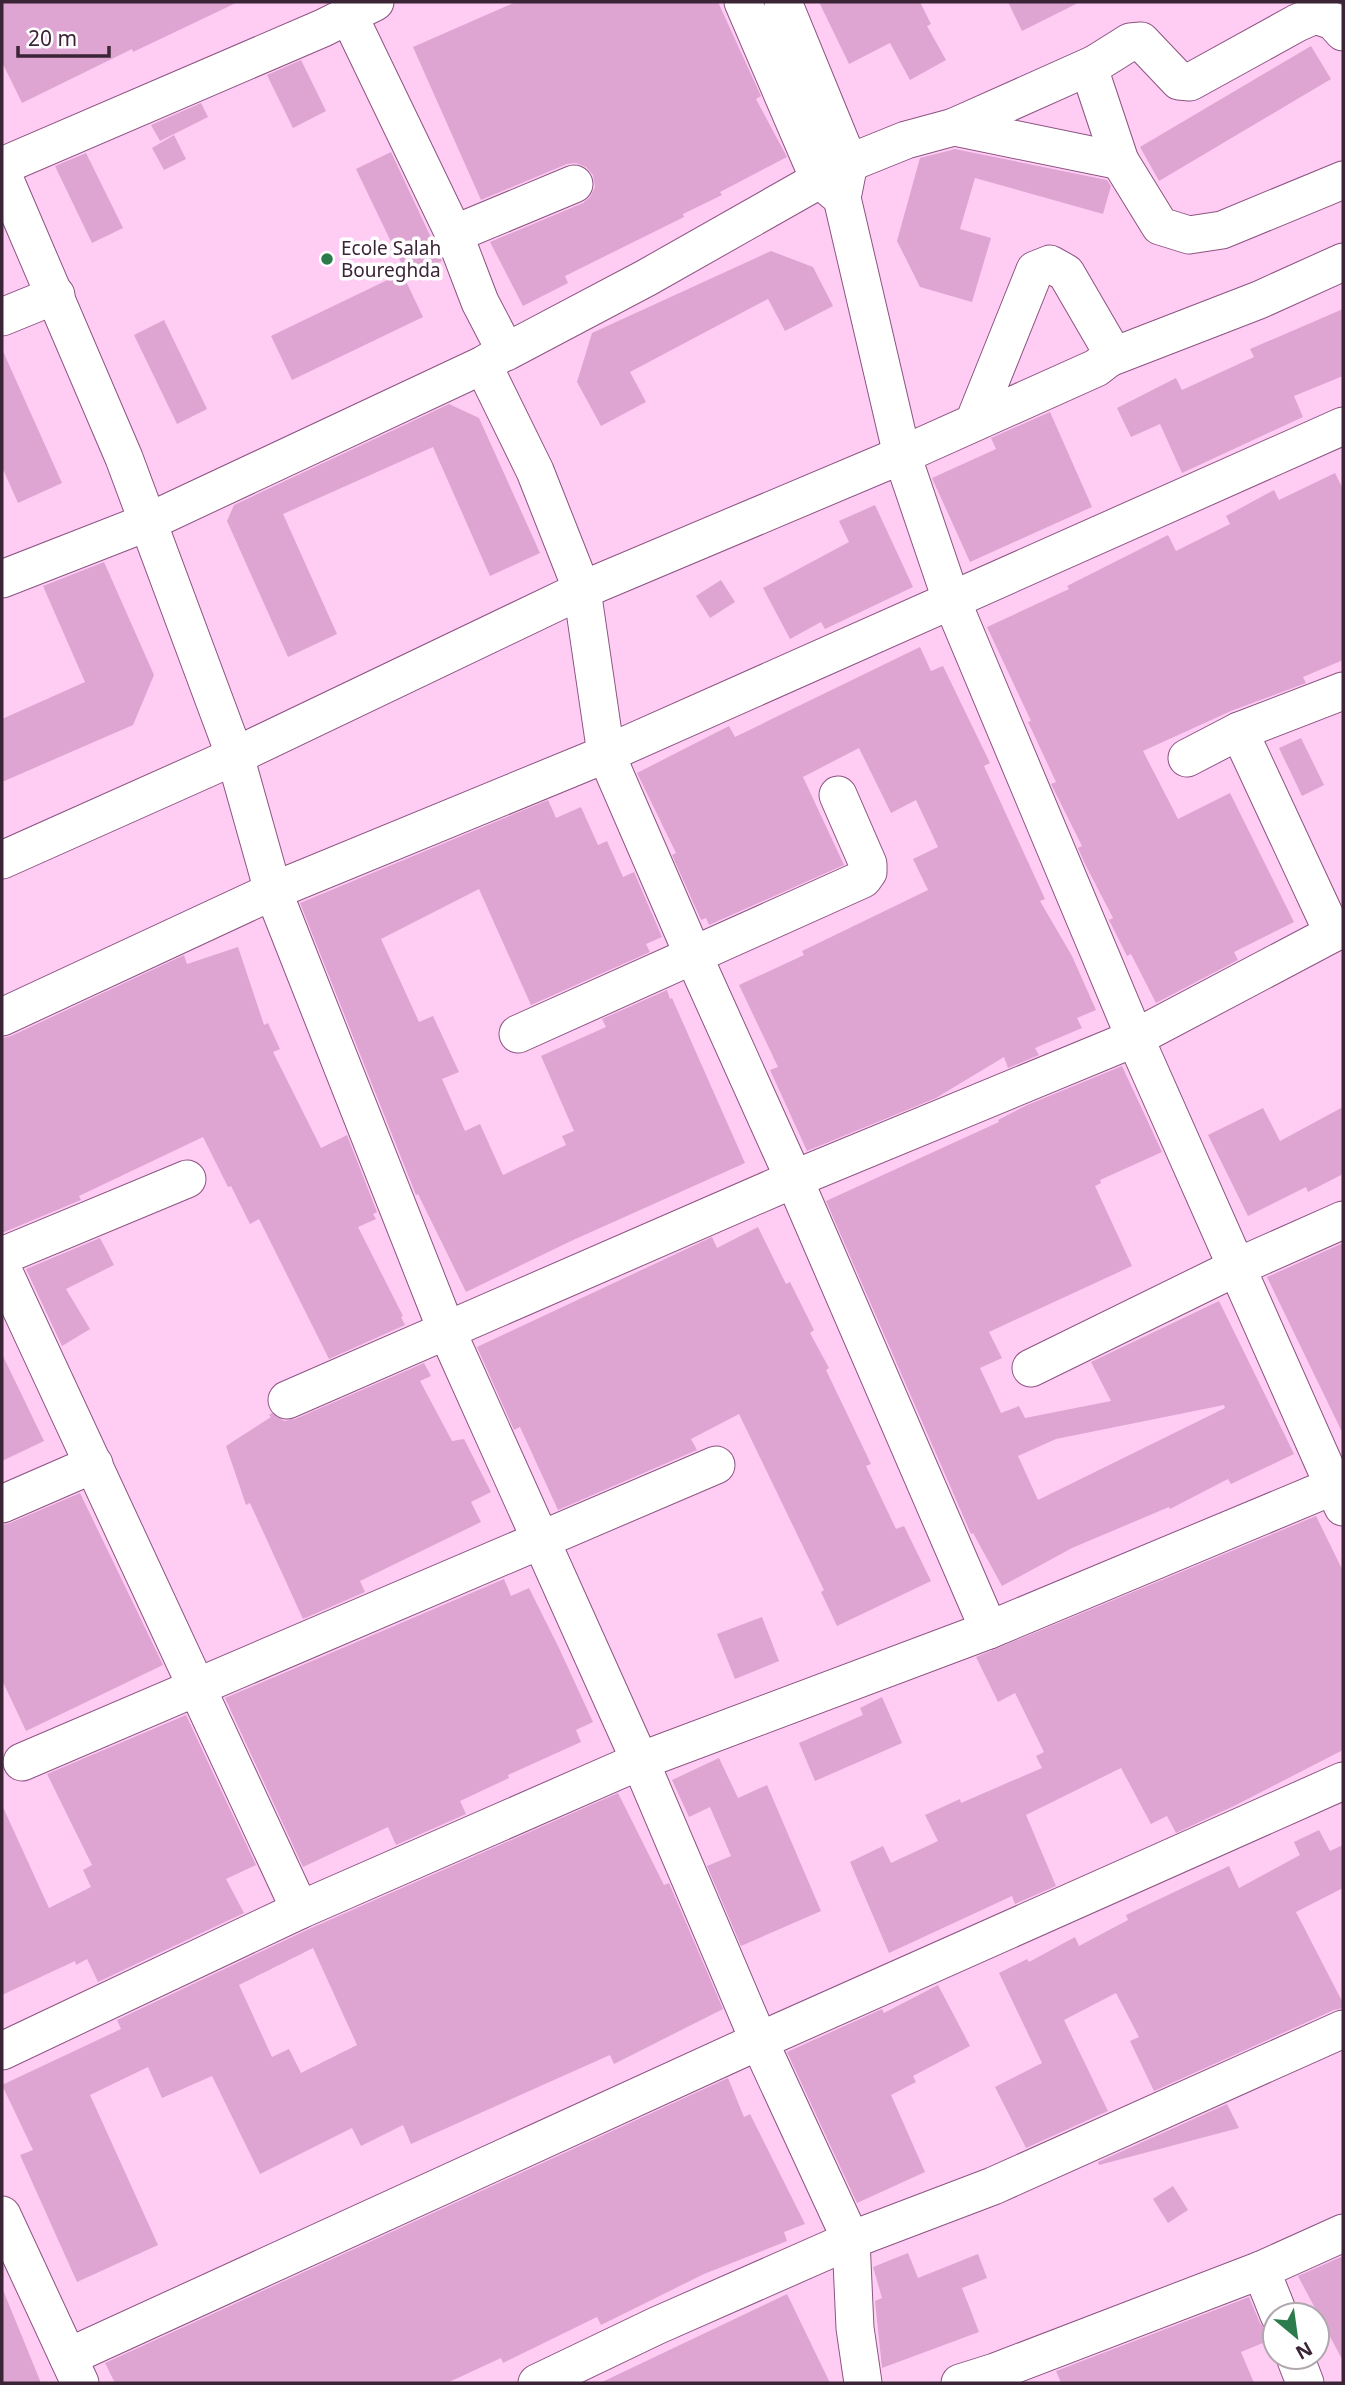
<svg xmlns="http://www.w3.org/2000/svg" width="1345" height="2385" font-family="'Noto Sans',sans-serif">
<rect width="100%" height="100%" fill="#ffccf4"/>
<g fill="#dea5d2" fill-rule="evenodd">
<path d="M 2,2 L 238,2 L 133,52 L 132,49 L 22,103 L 2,62 Z"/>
<path d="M 516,2 L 718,2 L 761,96 L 756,99 L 787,157 L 720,192 L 722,195 L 683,214 L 684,217 L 565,276 L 568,283 L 523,306 L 490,242 L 583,203 L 590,197 L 595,187 L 593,175 L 586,167 L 576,163 L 567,164 L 481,200 L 413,47 Z"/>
<path d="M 819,2 L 920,2 L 931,24 L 927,26 L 946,60 L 910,80 L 890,43 L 849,64 Z"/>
<path d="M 1008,2 L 1080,2 L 1022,31 Z"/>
<path d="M 1311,46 L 1331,79 L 1159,181 L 1140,147 Z"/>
<path d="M 301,60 L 326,111 L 293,128 L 267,75 Z"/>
<path d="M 201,103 L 208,117 L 160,141 L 151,125 Z"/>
<path d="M 174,135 L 186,159 L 164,170 L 152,148 Z"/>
<path d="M 955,149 L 1107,180 L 1111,186 L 1103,214 L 975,178 L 960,229 L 991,238 L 972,302 L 920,287 L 897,241 L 920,158 Z"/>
<path d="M 391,152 L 442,261 L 408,277 L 356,169 Z"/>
<path d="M 86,153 L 123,228 L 92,243 L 55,166 Z"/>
<path d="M 771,251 L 813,267 L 833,306 L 785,331 L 768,299 L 630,372 L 646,402 L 601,426 L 577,382 L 592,333 Z"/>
<path d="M 402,273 L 423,317 L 292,380 L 271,336 Z"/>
<path d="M 1343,309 L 1343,376 L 1294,396 L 1303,417 L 1182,473 L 1160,424 L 1131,437 L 1117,408 L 1176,378 L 1182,390 L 1254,357 L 1250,349 Z"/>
<path d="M 164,320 L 207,409 L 177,424 L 134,335 Z"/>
<path d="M 2,349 L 62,483 L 18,503 L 2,467 Z"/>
<path d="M 449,404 L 479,418 L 540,553 L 490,576 L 433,447 L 283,514 L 337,634 L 288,657 L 227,521 L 234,505 Z"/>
<path d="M 1050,412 L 1092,507 L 970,562 L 932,478 L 996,449 L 991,438 Z"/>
<path d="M 1335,473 L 1343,489 L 1343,660 L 1303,677 L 1306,683 L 1231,711 L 1143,751 L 1178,819 L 1230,793 L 1294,922 L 1234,952 L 1238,960 L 1156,1003 L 1131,954 L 1127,956 L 1109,920 L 1113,918 L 1085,864 L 1078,848 L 1082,846 L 1051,784 L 1056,782 L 1028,722 L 1031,721 L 987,627 L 1069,589 L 1067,586 L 1168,535 L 1176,551 L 1230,524 L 1226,516 L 1274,490 L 1279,500 Z"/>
<path d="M 875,505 L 913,587 L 825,629 L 821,622 L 790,639 L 763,588 L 849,542 L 839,521 Z"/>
<path d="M 104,562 L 154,675 L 133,725 L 2,782 L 2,719 L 85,682 L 43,586 Z"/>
<path d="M 721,580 L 735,602 L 710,618 L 696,596 Z"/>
<path d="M 920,647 L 931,671 L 943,666 L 990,763 L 984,766 L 1045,899 L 1040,901 L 1072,956 L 1096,1010 L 1077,1018 L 1082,1028 L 1035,1048 L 1039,1055 L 1008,1068 L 1004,1057 L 936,1098 L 807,1151 L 770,1070 L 778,1067 L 739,985 L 804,955 L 802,951 L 928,890 L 913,859 L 938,847 L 916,800 L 891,813 L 859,748 L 803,777 L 844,865 L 709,925 L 706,918 L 701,920 L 672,855 L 676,853 L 637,773 L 729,726 L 735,737 Z"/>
<path d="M 1301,738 L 1324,785 L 1302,796 L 1279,748 Z"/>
<path d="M 548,800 L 556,818 L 581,807 L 598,845 L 607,841 L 623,877 L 634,872 L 662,937 L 646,944 L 650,952 L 531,1005 L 479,889 L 381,939 L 419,1022 L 433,1016 L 459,1072 L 442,1079 L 465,1131 L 480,1124 L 503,1175 L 566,1145 L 562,1136 L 574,1131 L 541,1056 L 606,1027 L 602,1019 L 667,990 L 670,999 L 672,998 L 745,1163 L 571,1241 L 466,1292 L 418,1194 L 416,1195 L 300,903 Z"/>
<path d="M 238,947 L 264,1025 L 268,1023 L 280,1049 L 273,1052 L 321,1148 L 347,1135 L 377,1212 L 373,1214 L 376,1219 L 358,1227 L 403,1316 L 401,1317 L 405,1325 L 329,1359 L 259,1219 L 250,1224 L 231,1186 L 228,1187 L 203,1137 L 79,1196 L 81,1200 L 2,1233 L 2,1038 L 11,1036 L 184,955 L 187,964 Z"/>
<path d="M 1122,1066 L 1162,1152 L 1100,1180 L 1101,1183 L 1095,1186 L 1132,1266 L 989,1332 L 1002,1358 L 980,1368 L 1001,1413 L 1019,1406 L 1025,1418 L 1111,1401 L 1091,1362 L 1219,1301 L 1294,1454 L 1231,1484 L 1228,1479 L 1170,1509 L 1169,1507 L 1072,1548 L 1002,1586 L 973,1533 L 971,1534 L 826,1201 L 999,1122 L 998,1120 L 1025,1106 ZM 1224,1405 L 1225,1408 L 1038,1500 L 1018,1456 L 1056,1439 Z"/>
<path d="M 1343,1107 L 1343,1174 L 1308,1192 L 1306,1187 L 1248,1216 L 1208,1135 L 1263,1108 L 1280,1141 Z"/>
<path d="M 758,1227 L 786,1284 L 790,1282 L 814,1330 L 810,1333 L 829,1368 L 826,1370 L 871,1464 L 866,1466 L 896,1529 L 904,1526 L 931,1581 L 837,1626 L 821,1592 L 824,1590 L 739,1414 L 691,1439 L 697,1450 L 558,1510 L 520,1427 L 514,1430 L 477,1347 L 712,1237 L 717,1248 Z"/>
<path d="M 100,1238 L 114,1265 L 66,1289 L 90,1329 L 62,1346 L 26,1269 Z"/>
<path d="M 1343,1243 L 1343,1434 L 1267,1277 Z"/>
<path d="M 2,1354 L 44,1441 L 2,1461 Z"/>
<path d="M 424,1363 L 431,1376 L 420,1381 L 452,1441 L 464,1439 L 491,1492 L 471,1502 L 481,1522 L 360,1581 L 365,1592 L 303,1619 L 250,1503 L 246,1505 L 226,1446 L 271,1417 L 269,1415 L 272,1413 L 284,1421 L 295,1419 Z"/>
<path d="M 80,1493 L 163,1665 L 26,1731 L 2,1680 L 2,1525 L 10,1523 Z"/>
<path d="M 1316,1516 L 1343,1571 L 1343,1750 L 1236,1805 L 1176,1833 L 1167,1816 L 1151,1824 L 1121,1768 L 1026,1815 L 1056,1886 L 1015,1904 L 1012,1896 L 889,1953 L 850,1862 L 883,1846 L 891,1863 L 938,1841 L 925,1815 L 960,1799 L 961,1803 L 1042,1768 L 1036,1756 L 1044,1752 L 1015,1693 L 998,1702 L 976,1657 Z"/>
<path d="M 504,1579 L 511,1596 L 529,1588 L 559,1648 L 593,1722 L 576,1730 L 581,1742 L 508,1775 L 509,1778 L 460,1801 L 466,1814 L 396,1845 L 388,1827 L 303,1867 L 225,1698 Z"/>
<path d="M 762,1617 L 779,1661 L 735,1679 L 717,1634 Z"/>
<path d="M 882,1697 L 902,1743 L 815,1781 L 799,1743 L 863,1715 L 860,1708 Z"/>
<path d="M 186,1715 L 256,1865 L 226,1879 L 244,1913 L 98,1982 L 87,1959 L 76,1965 L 75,1961 L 2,1995 L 2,1805 L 49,1908 L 91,1887 L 83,1870 L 92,1865 L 47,1774 Z"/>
<path d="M 719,1758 L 738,1798 L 767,1785 L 821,1911 L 741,1946 L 707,1866 L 731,1856 L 710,1807 L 689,1817 L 672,1780 Z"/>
<path d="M 618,1793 L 664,1885 L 669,1883 L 723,2009 L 614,2064 L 610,2055 L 411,2144 L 403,2125 L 361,2146 L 352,2128 L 260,2174 L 212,2076 L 162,2098 L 148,2067 L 90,2095 L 158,2245 L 77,2282 L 20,2155 L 33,2150 L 2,2085 L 121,2029 L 117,2020 L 309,1929 ZM 313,1948 L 357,2045 L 301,2073 L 289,2049 L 272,2057 L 239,1985 Z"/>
<path d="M 1319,1830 L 1330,1851 L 1343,1845 L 1343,1888 L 1296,1912 L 1343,2003 L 1343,2008 L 1334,2010 L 1154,2091 L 1130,2041 L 1139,2037 L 1116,1993 L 1064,2020 L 1108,2111 L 1026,2148 L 995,2087 L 1042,2063 L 999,1973 L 1027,1959 L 1029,1962 L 1075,1937 L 1079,1946 L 1128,1920 L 1126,1915 L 1229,1866 L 1239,1888 L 1300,1855 L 1294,1842 Z"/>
<path d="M 938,1985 L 970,2046 L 913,2076 L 916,2082 L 891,2095 L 925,2172 L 857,2203 L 787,2052 L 882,2009 L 884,2013 Z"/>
<path d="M 728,2078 L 744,2117 L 750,2114 L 805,2224 L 784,2232 L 787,2241 L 704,2274 L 601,2325 L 597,2317 L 503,2363 L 501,2358 L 447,2383 L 115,2383 L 105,2363 Z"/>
<path d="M 1227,2104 L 1239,2128 L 1099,2165 L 1098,2162 Z"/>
<path d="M 1173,2186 L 1188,2210 L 1168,2223 L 1153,2199 Z"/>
<path d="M 908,2253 L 918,2278 L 978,2254 L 987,2278 L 962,2288 L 979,2332 L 882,2368 L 875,2301 L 882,2298 L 873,2267 Z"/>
<path d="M 1343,2256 L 1343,2361 L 1298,2276 Z"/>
<path d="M 2,2290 L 3,2290 L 41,2383 L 2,2383 Z"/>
<path d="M 787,2294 L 830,2383 L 600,2383 Z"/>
<path d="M 1249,2297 L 1260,2323 L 1266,2331 L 1275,2335 L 1275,2338 L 1241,2352 L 1254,2383 L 1061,2383 L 1056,2371 Z"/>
</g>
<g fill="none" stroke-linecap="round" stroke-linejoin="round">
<g stroke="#8c5481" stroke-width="39">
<g id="street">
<path d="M 743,2 L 819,179 L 842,198 L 849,163 L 783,2"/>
<path d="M 348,14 L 454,234 L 480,302 L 506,352 L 646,278 L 849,163 L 906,140 L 954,127 L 1120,161"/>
<path d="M 1343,32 L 1333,21 L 1315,15 L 1297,23 L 1190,82 L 1179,81 L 1141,41 L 1130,42 L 1095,64 L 1092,77 L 1120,161 L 1160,226 L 1189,235 L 1222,230 L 1343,180"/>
<path d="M 954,127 L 1095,64"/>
<path d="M 2,166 L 323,28 L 375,2"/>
<path d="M 2,173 L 124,458 L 235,756 L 273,891 L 446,1329 L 640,1761 L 759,2041 L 851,2240 L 855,2328 L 863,2383"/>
<path d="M 842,198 L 902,455 L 951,599 L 1135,1038 L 1343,1507"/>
<path d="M 454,234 L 574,184"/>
<path d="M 2,317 L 56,295"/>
<path d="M 1109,358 L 1259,300 L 1343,262"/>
<path d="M 483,365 L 535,471 L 582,590 L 606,754 L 694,957 L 794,1179 L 989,1630"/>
<path d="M 2,579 L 148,522 L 483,365 L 504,352"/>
<path d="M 1239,731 L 1333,933"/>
<path d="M 1187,758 L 1239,731 L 1343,691"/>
<path d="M 2,860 L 235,756 L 582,590 L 902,455 L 1096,368 L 1109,358 L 1109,347 L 1066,273 L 1050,264 L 1035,270 L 974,422"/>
<path d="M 2,1017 L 273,891 L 606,754 L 1343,426"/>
<path d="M 518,1034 L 863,879 L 868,872 L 868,864 L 838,795"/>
<path d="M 2,1256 L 187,1179"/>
<path d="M 2,1268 L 300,1910"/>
<path d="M 1031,1368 L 1237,1267 L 1343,1220"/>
<path d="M 287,1400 L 794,1179 L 1135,1038 L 1343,928"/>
<path d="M 2,1504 L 94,1464"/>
<path d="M 22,1762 L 716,1465"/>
<path d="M 2,2051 L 300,1910 L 640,1761 L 989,1630 L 1343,1482"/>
<path d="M 2,2215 L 80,2383"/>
<path d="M 1261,2270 L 1279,2315"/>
<path d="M 68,2357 L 759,2041 L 1343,1781"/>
<path d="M 1295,2357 L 1305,2383"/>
<path d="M 537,2383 L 656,2326 L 851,2240 L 993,2186 L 1343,2029"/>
<path d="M 960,2383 L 995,2372 L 1261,2270 L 1343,2233"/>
</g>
</g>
<use href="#street" stroke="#fff" stroke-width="37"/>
</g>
<circle fill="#2b7b4c" stroke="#fff" stroke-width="2.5" cx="327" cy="259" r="7"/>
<g text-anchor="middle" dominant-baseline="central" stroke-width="7" stroke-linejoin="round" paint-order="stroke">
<g font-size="19" fill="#3c2437" stroke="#fff" text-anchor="start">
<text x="341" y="248">Ecole Salah<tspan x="341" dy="22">Boureghda</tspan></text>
</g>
</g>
<rect width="1345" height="2385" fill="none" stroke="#3c2437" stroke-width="7"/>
<g transform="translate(1296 2336) rotate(151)"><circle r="33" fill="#ffffff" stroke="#b1a7af" stroke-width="2"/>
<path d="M0-5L12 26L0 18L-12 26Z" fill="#2b7b4c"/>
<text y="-10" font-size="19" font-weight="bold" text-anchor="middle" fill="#3c2437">N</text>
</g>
<path d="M18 46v10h91v-10" fill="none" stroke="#3c2437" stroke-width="3.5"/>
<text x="28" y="46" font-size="21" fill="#3c2437" stroke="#ffffff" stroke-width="5" paint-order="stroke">20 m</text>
</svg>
